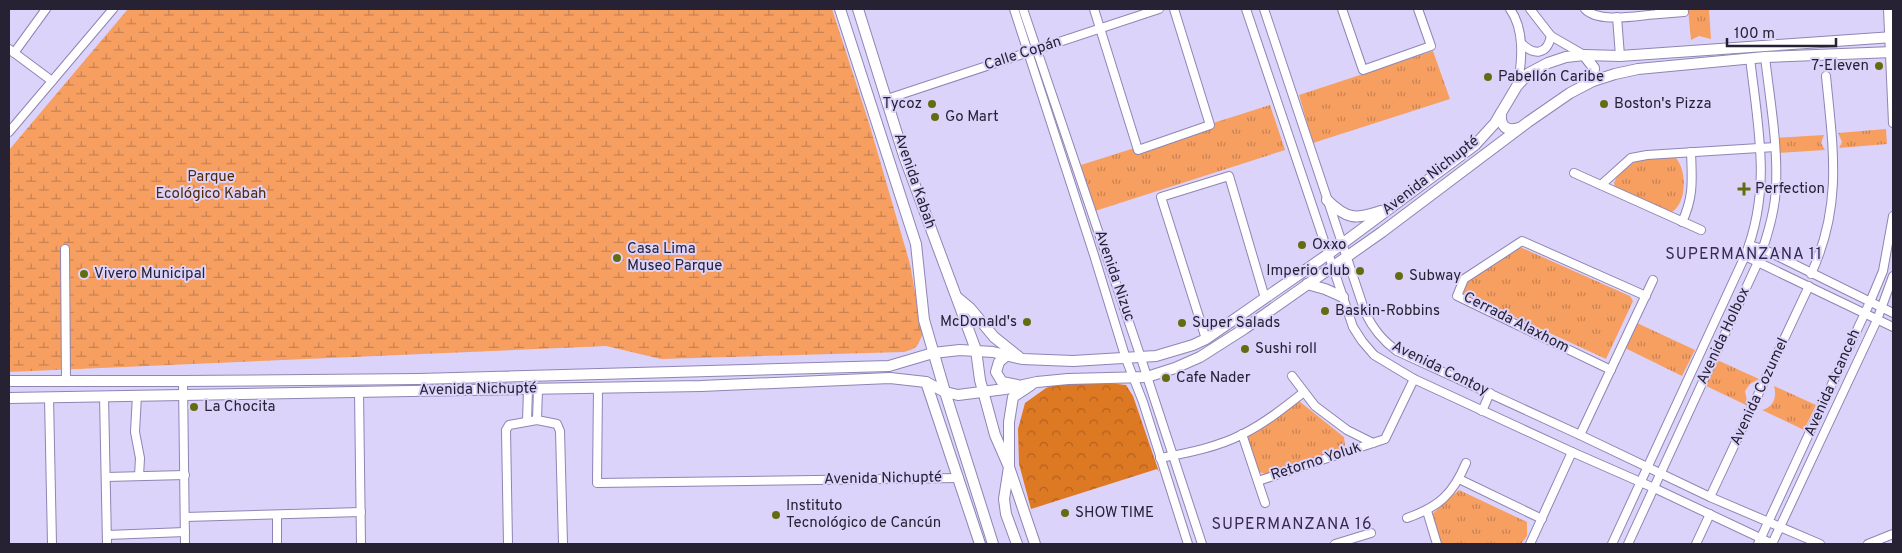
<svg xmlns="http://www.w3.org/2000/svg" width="1902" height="553" font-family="Overpass,sans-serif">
<defs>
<pattern id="grass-tufts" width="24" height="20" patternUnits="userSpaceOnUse" patternTransform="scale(1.25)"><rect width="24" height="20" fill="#f79f61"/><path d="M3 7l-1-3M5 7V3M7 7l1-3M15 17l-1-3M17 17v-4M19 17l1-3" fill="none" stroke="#c88151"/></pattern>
<pattern id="forest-crowns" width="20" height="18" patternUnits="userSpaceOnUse" patternTransform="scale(1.25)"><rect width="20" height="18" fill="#dd7823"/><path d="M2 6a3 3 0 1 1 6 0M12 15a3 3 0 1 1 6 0" fill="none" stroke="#b3621f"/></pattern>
<pattern id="wetland-marsh" width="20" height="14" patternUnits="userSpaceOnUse" patternTransform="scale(1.25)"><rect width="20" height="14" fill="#f79f61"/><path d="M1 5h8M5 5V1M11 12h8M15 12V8" fill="none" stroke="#c88151"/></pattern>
</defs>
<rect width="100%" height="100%" fill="#dcd3fb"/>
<g fill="url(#grass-tufts)">
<path d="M 1688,9 L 1709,9 L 1711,39 L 1699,36 L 1691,40 Z"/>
<path d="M 1433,51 L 1450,99 L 1313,143 L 1299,95 Z"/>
<path d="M 1270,105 L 1285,150 L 1095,211 L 1081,165 Z"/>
<path d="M 1886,129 L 1887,144 L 1839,148 L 1842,142 L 1838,133 Z"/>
<path d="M 1824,135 L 1821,143 L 1825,150 L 1776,153 L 1775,138 Z"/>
<path d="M 1670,157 L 1676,158 C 1687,171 1687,202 1672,212 L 1666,212 L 1615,188 L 1614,183 C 1624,159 1646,158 1670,157 Z"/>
<path d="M 1520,247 L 1630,296 L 1633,301 L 1606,359 L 1465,294 L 1463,290 L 1467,280 Z"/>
<path d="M 1637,323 L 1695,350 L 1682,376 L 1625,348 Z"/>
<path d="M 1715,359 L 1759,379 L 1750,384 L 1745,391 L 1748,406 L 1702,384 Z"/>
<path d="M 1774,386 L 1816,405 L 1804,430 L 1762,410 C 1774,407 1777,397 1774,386 Z"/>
<path d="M 1299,401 L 1344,437 L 1345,445 L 1343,449 L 1266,474 L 1259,472 L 1247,436 Z"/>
<path d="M 1459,490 L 1527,522 L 1527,536 L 1521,544 L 1439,544 L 1430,516 Z"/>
</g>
<path fill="url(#forest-crowns)" d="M 1063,382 L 1100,382 L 1126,385 L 1133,396 L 1159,472 L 1157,469 L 1031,509 L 1019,464 L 1018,429 L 1025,403 L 1046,388 Z"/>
<path fill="url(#wetland-marsh)" d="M 128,9 L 832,9 L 869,123 L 910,264 L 922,331 L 922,336 L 917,346 L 913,349 L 904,352 L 661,359 L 606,346 L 9,372 L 9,150 Z"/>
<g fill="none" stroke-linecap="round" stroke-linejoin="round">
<g stroke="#8f85b3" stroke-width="10">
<g id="minor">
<path d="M 1014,9 L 1094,255 L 1126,359 L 1143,402 L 1188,544"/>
<path d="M 1023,9 L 1136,343 L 1202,544"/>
<path d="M 1094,9 L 1138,150 L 1210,125 L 1174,9"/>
<path d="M 1246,9 L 1353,327 L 1362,341 L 1374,355 L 1414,379 L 1572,452 L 1654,488 L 1773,544"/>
<path d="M 1264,9 L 1365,312 C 1373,329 1382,340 1397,351 L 1580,435 L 1710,497 L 1820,544"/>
<path d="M 1342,9 L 1363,70 L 1431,46 L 1418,9"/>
<path d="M 1510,9 C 1525,30 1522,60 1518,84"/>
<path d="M 1530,9 L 1551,36 L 1584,55"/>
<path d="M 1585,9 C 1599,24 1639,15 1659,14 L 1659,9"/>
<path d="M 1888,9 L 1893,123"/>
<path d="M 1659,14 L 1684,12"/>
<path d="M 1617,17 L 1620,56"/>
<path d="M 1521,43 C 1534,56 1547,55 1551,36"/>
<path d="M 9,49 L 52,81"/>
<path d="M 14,53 L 46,9"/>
<path d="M 887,99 L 1159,9"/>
<path d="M 9,132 L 113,9"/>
<path d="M 1574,173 L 1701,230"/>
<path d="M 1601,185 L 1631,158 L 1647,155 L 1775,147"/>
<path d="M 1682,222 C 1694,197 1692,179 1691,152"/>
<path d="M 1749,245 L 1763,249 L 1893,313"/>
<path d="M 65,249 L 66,381"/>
<path d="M 1745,256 L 1893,327"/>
<path d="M 1811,274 C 1843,205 1833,148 1826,76"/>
<path d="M 1206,339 L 1161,197 L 1229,176 L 1265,298"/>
<path d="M 1611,370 L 1457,296 L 1464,279 L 1522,241 L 1646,296"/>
<path d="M 1292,376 L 1315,406 L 1347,430 L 1373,443"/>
<path d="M 183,381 L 185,544"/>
<path d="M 598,388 L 597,483 L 959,478"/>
<path d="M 359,391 L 361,544"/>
<path d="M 137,395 L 135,432 L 140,458 L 139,476"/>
<path d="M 104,396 L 107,544"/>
<path d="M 49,397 L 52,544"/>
<path d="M 1482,411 L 1490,393"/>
<path d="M 537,420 L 538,389"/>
<path d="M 527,421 L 528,389"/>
<path d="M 1242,434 L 1265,503"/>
<path d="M 1580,435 L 1653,280"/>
<path d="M 1160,458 C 1188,453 1218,447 1243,434 C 1265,423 1285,407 1304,392"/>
<path d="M 106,477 L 185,475"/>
<path d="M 1459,479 L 1542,519"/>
<path d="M 1258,481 L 1385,439 L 1414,379"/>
<path d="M 1710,497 L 1809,286"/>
<path d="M 1427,511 L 1437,544"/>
<path d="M 185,517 L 361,512"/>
<path d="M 1407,518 C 1439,507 1453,494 1466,463"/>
<path d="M 107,535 L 185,532"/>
<path d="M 277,544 L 277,515"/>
<path d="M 508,544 L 506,430 L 509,425 L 537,420 L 557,424 L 560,431 L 563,544"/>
<path d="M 1335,544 L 1371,533"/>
<path d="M 1530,544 L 1572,452"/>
<path d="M 1612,544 L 1745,256 C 1772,188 1758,128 1750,58"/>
<path d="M 1628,544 L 1758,262 C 1767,238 1775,213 1776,187 C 1778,144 1770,100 1765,57"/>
<path d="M 1696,544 L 1710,514"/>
<path d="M 1758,544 L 1870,302 L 1883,271 L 1893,216"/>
<path d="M 1772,544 L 1877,320 L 1893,276"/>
<path d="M 1868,544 L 1893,534"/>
</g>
</g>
<g stroke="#8f85b3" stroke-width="12">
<g id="major">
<path d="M 840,9 L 916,244 L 924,320 L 945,392 L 993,544"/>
<path d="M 858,9 L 904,156 L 976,350 L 980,380 L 995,435 L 1009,467 L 1035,544"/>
<path d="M 1584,55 L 1594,68 L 1593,81"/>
<path d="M 1501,113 C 1500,126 1506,132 1519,128"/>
<path d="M 1327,200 C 1346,219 1356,220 1381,211"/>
<path d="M 1307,284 L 1325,289 L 1343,297"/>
<path d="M 958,298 L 970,308 L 994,337 L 1019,357"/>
<path d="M 1006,356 L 999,362 L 996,372 L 1002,382 L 1017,385"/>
<path d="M 9,381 L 183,381 L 418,379 L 889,366 L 933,353 L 960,350 L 993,352 L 1022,359 L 1073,361 L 1156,356 L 1193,345 L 1206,339 L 1327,255 L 1475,145 L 1495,123 L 1517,86 L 1529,73 L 1548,63 L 1566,57 L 1584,55 L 1620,56 L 1893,37"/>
<path d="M 926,382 L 980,544"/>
<path d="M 9,398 L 701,386 L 890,378 L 926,382 L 945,392 L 958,395 L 1005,389 L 1037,382 L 1068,379 L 1147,377 L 1175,368 L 1200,357 L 1244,329 L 1382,232 L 1528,122 L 1570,93 L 1593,81 L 1615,74 L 1638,69 L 1765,57 L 1893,52"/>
<path d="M 1017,544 L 1006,514 L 1004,499 L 1009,467 L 1009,422 L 1013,397 L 1031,385"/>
</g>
</g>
<use href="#minor" stroke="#fff" stroke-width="8"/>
<use href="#major" stroke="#fff" stroke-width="10"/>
</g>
<g fill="#646c12" stroke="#dcd3fb" stroke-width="2">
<circle cx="1879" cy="66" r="5"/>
<circle cx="1488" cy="77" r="5"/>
<circle cx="932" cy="104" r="5"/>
<circle cx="1604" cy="104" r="5"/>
<circle cx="935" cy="117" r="5"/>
<path d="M1741.5 181.5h5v5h5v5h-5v5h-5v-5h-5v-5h5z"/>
<circle cx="1302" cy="245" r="5"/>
<circle cx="617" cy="258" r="5"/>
<circle cx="1360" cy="271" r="5"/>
<circle cx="84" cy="274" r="5"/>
<circle cx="1399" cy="276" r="5"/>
<circle cx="1325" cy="311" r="5"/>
<circle cx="1027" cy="322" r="5"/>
<circle cx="1182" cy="323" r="5"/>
<circle cx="1245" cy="349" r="5"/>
<circle cx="1166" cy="378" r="5"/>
<circle cx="194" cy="407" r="5"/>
<circle cx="1065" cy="513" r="5"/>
<circle cx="776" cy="515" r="5"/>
</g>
<g text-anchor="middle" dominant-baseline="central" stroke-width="4" stroke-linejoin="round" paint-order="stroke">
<g font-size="15" fill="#262234" stroke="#dcd3fb">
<text transform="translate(1023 54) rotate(-18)">Calle Copán</text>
<text transform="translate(1431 176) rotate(-38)">Avenida Nichupté</text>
<text transform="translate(914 181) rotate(71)">Avenida Kabah</text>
<text transform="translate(1114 276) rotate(71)">Avenida Nizuc</text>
<text transform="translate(1516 323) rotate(27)">Cerrada Alaxhom</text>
<text transform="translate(1724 336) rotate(-65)">Avenida Holbox</text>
<text transform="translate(1440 369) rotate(26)">Avenida Contoy</text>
<text transform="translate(1833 383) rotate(-66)">Avenida Acanceh</text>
<text transform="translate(478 390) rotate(-1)">Avenida Nichupté</text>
<text transform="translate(1760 392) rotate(-65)">Avenida Cozumel</text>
<text transform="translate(1316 462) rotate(-18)">Retorno Yoluk</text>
<text transform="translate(883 479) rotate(-1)">Avenida Nichupté</text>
</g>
<g font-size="15" fill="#262234" stroke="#dcd3fb" text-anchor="start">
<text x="1869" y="66" text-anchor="end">7-Eleven</text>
<text x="1498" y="77">Pabellón Caribe</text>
<text x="922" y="104" text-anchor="end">Tycoz</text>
<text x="1614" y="104">Boston's Pizza</text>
<text x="945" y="117">Go Mart</text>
<text x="1755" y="189">Perfection</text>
<text x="1312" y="245">Oxxo</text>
<text x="627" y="249">Casa Lima<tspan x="627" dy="17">Museo Parque</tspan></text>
<text x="1350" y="271" text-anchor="end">Imperio club</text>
<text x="94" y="274">Vivero Municipal</text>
<text x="1409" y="276">Subway</text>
<text x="1335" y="311">Baskin-Robbins</text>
<text x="1017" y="322" text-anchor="end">McDonald's</text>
<text x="1192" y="323">Super Salads</text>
<text x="1255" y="349">Sushi roll</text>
<text x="1176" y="378">Cafe Nader</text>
<text x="204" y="407">La Chocita</text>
<text x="786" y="506">Instituto<tspan x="786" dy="17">Tecnológico de Cancún</tspan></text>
<text x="1075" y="513">SHOW TIME</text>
</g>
<g font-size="15" fill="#512908" stroke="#dcd3fb">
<text x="211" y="177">Parque<tspan x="211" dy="17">Ecológico Kabah</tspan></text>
</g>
<g font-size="16" letter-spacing="1" fill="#352b51" stroke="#dcd3fb">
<text x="1744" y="255">SUPERMANZANA 11</text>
<text x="1292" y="525">SUPERMANZANA 16</text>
</g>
</g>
<rect width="1902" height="553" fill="none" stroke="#262234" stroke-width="20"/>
<path d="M1727 38v8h109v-8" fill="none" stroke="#262234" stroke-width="2.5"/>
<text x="1734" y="38" font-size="15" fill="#262234" stroke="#dcd3fb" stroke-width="4" paint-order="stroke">100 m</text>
</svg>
